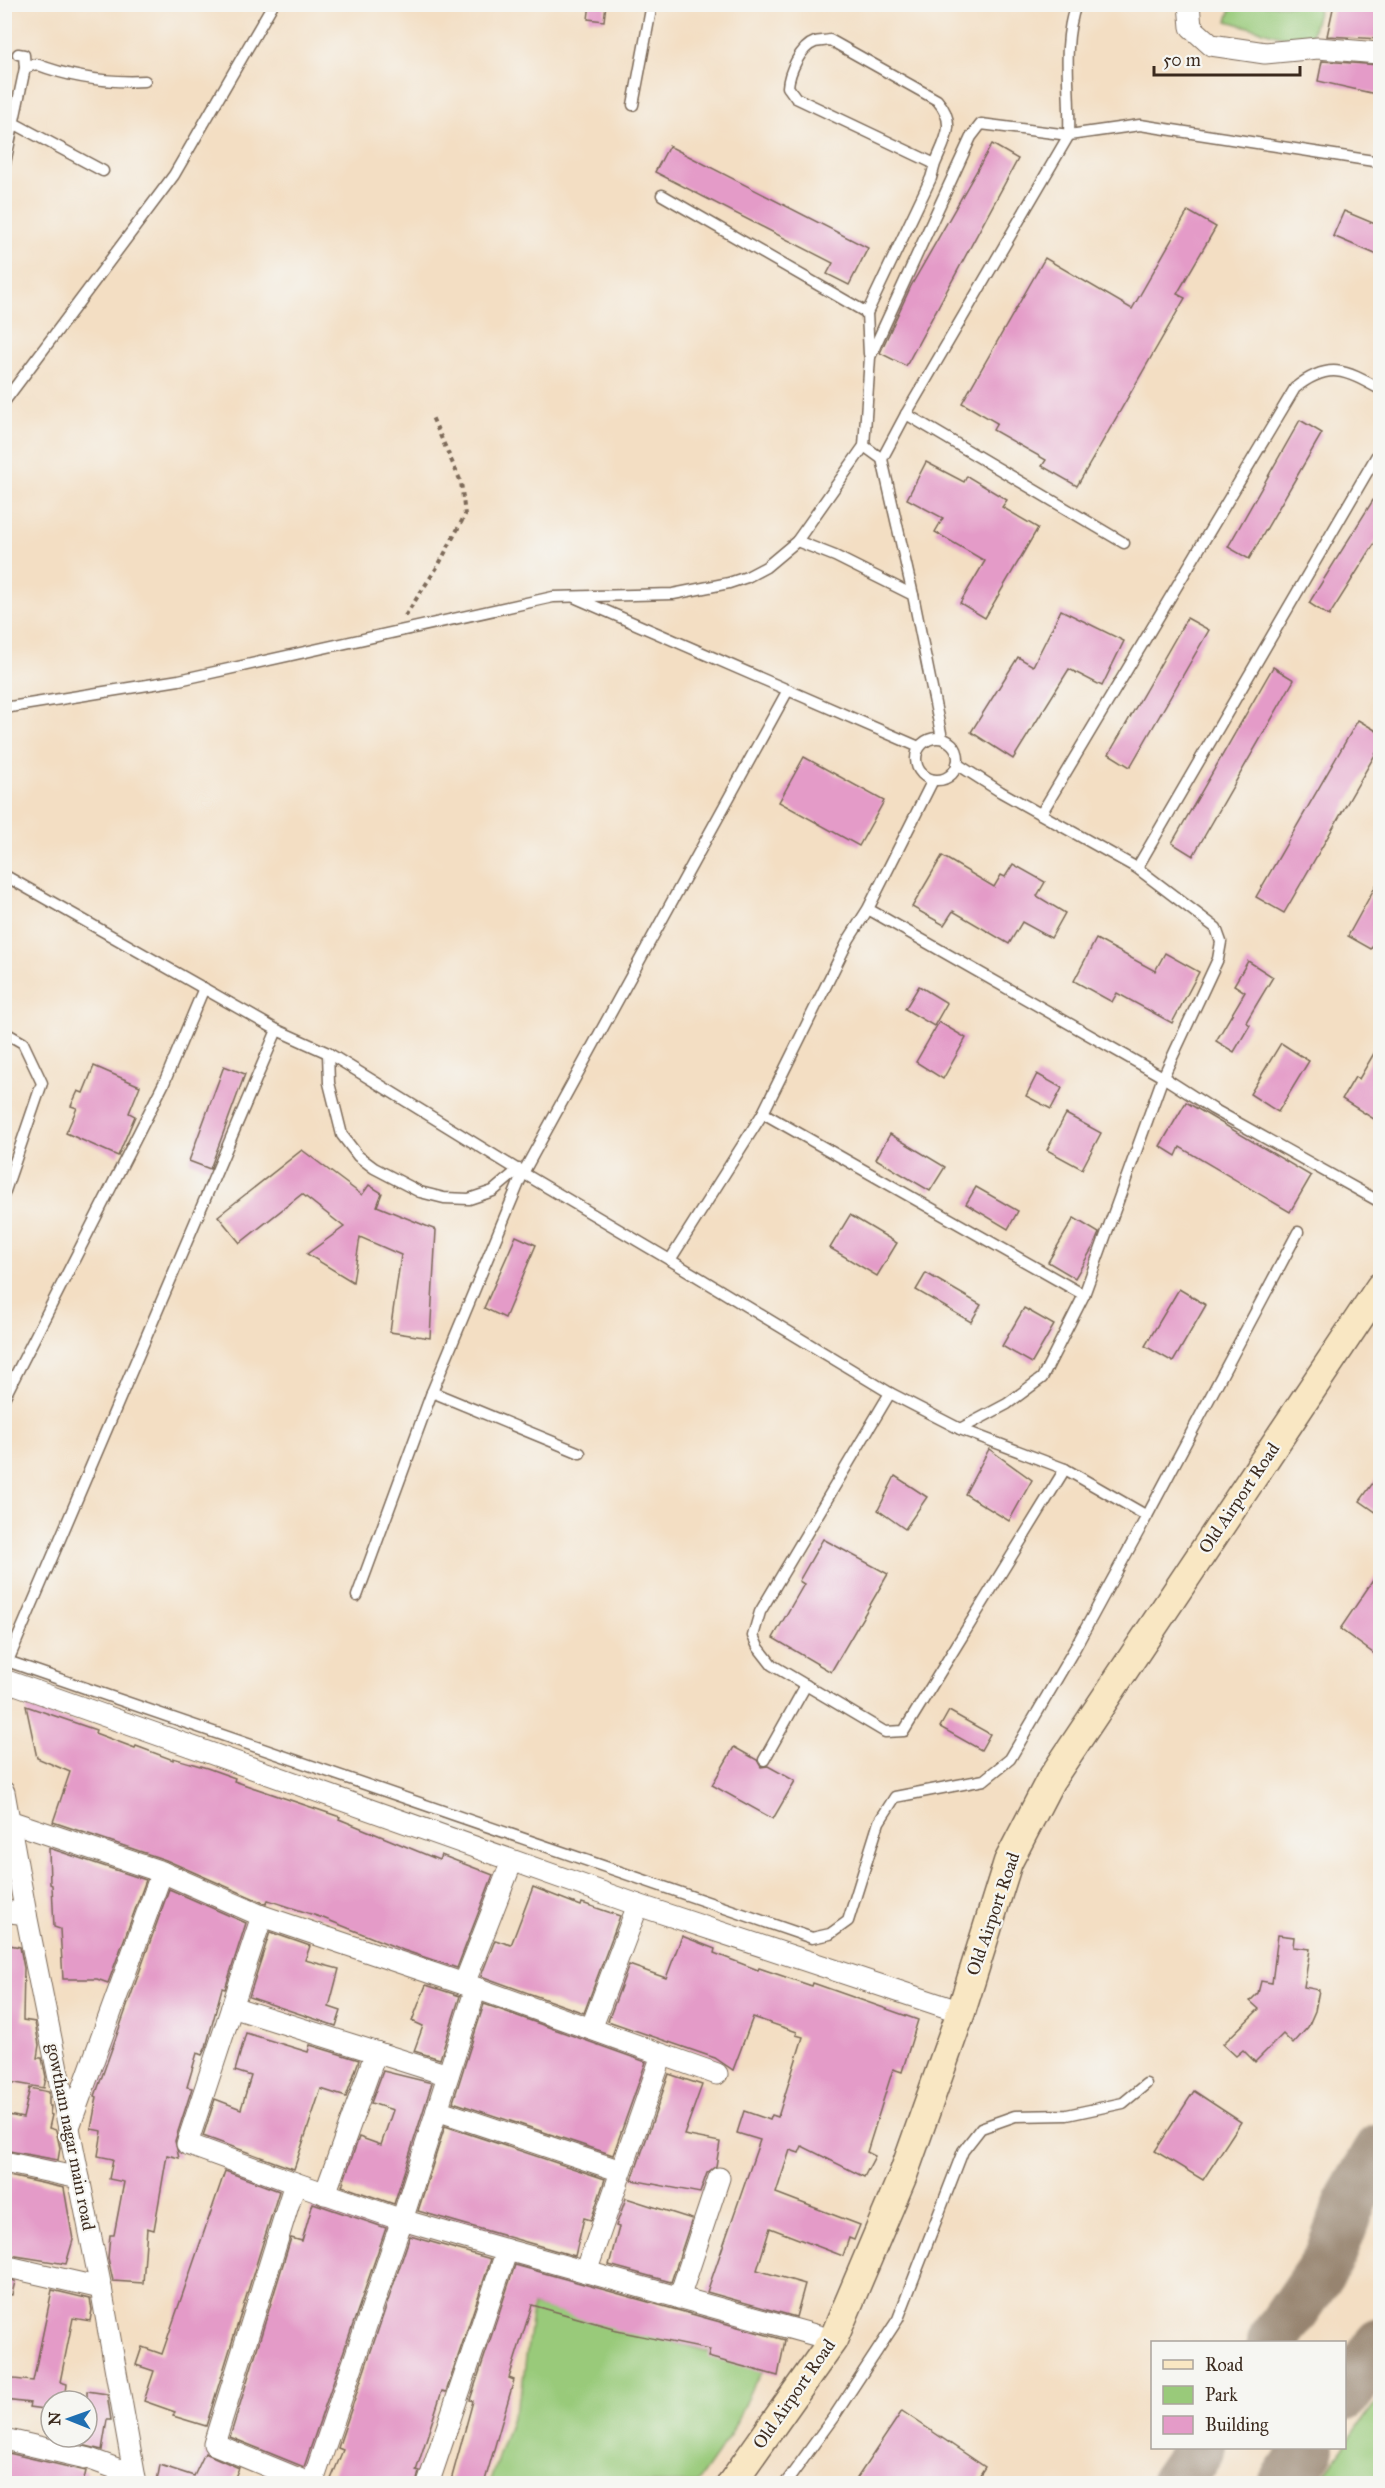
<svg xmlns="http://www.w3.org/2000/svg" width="1385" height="2488" font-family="'IM FELL Great Primer',serif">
<rect width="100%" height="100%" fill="#f6f6f2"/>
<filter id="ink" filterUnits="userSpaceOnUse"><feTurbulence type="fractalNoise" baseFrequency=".0167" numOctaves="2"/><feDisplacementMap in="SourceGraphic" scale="12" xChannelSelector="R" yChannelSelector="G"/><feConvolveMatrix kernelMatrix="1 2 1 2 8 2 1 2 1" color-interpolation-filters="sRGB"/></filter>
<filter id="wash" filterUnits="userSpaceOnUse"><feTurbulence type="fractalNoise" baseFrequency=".008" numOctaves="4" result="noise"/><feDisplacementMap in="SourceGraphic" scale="24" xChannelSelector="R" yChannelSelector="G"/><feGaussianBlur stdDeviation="1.35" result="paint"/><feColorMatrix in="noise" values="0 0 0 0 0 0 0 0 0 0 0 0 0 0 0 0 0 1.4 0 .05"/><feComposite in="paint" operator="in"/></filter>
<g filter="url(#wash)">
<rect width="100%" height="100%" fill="#f3dec3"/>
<g fill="#99ca7a" stroke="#6a7a4c" stroke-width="1.5">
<path d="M 1232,5 L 1320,5 L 1309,44 L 1227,21 Z"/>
<path d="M 533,2305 L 766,2367 L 752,2387 L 731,2434 L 697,2483 L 489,2484 L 522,2388 Z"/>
<path d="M 1380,2396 L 1380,2483 L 1318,2483 Z"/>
</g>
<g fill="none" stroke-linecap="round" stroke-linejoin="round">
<g stroke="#978470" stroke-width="52">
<path d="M 1272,2342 L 1329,2259 L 1352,2198 L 1380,2150"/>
<path d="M 1344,2396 L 1380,2344"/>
<path d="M 1175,2484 L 1200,2448"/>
<path d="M 1284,2484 L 1309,2448"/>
</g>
</g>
<g id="blocks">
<g fill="#e49bc8">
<path d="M 590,4 L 606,4 L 604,21 L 588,19 Z"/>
<path d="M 1334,4 L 1380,4 L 1380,39 L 1327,36 Z"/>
<path d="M 1322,61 L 1380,65 L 1380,95 L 1318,81 Z"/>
<path d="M 992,144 L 1018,159 L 906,366 L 880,353 L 911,286 Z"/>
<path d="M 669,146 L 868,248 L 849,285 L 827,274 L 833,263 L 655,172 Z"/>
<path d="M 1188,211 L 1216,227 L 1177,294 L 1185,298 L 1077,486 L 1042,466 L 1046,460 L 993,430 L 997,423 L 962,403 L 1045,258 L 1132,309 Z"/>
<path d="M 1344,211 L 1380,226 L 1380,256 L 1333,236 Z"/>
<path d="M 1300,420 L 1322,433 L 1249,559 L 1228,547 Z"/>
<path d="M 926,462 L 964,482 L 967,476 L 1007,500 L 1002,507 L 1038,528 L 985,618 L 960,603 L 985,561 L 935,532 L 943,518 L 907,499 Z"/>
<path d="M 1380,489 L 1380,535 L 1329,616 L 1309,603 Z"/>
<path d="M 1061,610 L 1124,641 L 1102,686 L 1069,669 L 1013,759 L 971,732 L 1018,657 L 1033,666 Z"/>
<path d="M 1187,618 L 1209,630 L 1130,767 L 1109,754 Z"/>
<path d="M 1273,667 L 1294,680 L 1193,856 L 1172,843 Z"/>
<path d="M 1358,720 L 1380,733 L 1380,746 L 1284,913 L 1256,897 Z"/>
<path d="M 804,757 L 884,801 L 859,846 L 779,802 Z"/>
<path d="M 942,856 L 994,887 L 1001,875 L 1005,877 L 1013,864 L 1045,882 L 1037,896 L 1065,913 L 1051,938 L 1022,922 L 1009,944 L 953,911 L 944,925 L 912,907 Z"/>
<path d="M 1380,878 L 1380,934 L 1371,949 L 1348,936 Z"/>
<path d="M 1096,939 L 1155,971 L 1165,953 L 1199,972 L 1172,1023 L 1117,993 L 1112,1002 L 1074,981 Z"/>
<path d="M 1248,961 L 1273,977 L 1246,1022 L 1250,1025 L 1234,1052 L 1216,1041 L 1245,992 L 1234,985 Z"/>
<path d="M 919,986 L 947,1003 L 934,1026 L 905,1009 Z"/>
<path d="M 939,1022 L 966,1038 L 943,1079 L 916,1062 Z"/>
<path d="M 1281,1043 L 1309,1061 L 1278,1112 L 1250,1094 Z"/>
<path d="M 1380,1043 L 1380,1123 L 1342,1099 L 1355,1077 L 1359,1079 Z"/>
<path d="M 94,1066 L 140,1086 L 129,1113 L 135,1116 L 118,1156 L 66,1133 L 77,1108 L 71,1106 L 78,1091 L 83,1093 Z"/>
<path d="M 224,1066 L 245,1074 L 210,1169 L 189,1161 Z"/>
<path d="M 1037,1074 L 1062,1088 L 1051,1109 L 1026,1096 Z"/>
<path d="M 1186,1102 L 1311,1176 L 1290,1212 L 1180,1147 L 1176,1156 L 1160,1146 Z"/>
<path d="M 1066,1114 L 1101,1133 L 1082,1169 L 1047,1150 Z"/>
<path d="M 890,1134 L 945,1167 L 930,1191 L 876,1159 Z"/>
<path d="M 302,1150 L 362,1195 L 369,1185 L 382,1193 L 377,1206 L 436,1230 L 430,1338 L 390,1332 L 401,1255 L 360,1237 L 353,1282 L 307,1254 L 344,1227 L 302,1194 L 240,1243 L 218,1216 Z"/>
<path d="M 976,1187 L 1018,1211 L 1008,1229 L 966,1204 Z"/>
<path d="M 850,1215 L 897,1243 L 877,1276 L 830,1248 Z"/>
<path d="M 1074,1218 L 1099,1233 L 1093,1247 L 1075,1278 L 1048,1262 Z"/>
<path d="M 516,1236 L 536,1245 L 505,1318 L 484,1308 Z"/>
<path d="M 926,1273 L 981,1305 L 971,1322 L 916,1290 Z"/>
<path d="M 1179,1289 L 1206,1305 L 1173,1362 L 1145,1346 Z"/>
<path d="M 1024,1308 L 1054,1325 L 1032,1363 L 1002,1346 Z"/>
<path d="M 989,1449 L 1032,1480 L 1009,1521 L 965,1494 Z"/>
<path d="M 1380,1473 L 1380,1515 L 1360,1501 Z"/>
<path d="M 895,1476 L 927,1497 L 905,1529 L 878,1510 Z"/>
<path d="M 823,1539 L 888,1574 L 831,1672 L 773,1638 L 804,1584 L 799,1581 Z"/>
<path d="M 1380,1570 L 1380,1658 L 1340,1629 Z"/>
<path d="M 26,1706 L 96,1730 L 95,1733 L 135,1748 L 136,1746 L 173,1760 L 173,1758 L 207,1768 L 235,1778 L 234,1781 L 340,1817 L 339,1819 L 439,1860 L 441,1855 L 493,1875 L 457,1968 L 403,1950 L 323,1918 L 268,1900 L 266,1904 L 166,1860 L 53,1822 L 70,1772 L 37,1758 Z"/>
<path d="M 949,1711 L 990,1734 L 981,1750 L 940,1727 Z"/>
<path d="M 734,1747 L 757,1760 L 761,1767 L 768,1766 L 795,1781 L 773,1819 L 712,1785 Z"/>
<path d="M 49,1848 L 146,1880 L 108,1983 L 97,1979 L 63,1979 L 60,1929 L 54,1927 L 52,1885 L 50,1884 Z"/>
<path d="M 533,1887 L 581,1906 L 582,1903 L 620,1916 L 584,2013 L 481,1976 L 495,1940 L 511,1945 Z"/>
<path d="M 169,1889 L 246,1923 L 225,1989 L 222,1988 L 206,2047 L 202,2055 L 197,2053 L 187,2087 L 192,2088 L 175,2141 L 179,2158 L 167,2155 L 154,2230 L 147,2228 L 143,2283 L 113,2281 L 108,2258 L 110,2235 L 114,2235 L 124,2182 L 109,2179 L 113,2159 L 98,2156 L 102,2131 L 91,2129 L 97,2097 L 95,2096 Z"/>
<path d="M 270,1932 L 310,1946 L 305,1960 L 339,1969 L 329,2007 L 341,2011 L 336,2026 L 249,1997 Z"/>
<path d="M 1278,1935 L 1294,1937 L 1293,1947 L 1310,1949 L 1304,1987 L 1319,1990 L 1315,2011 L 1308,2027 L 1293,2044 L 1283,2034 L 1255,2062 L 1243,2050 L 1236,2056 L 1223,2044 L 1259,2009 L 1250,2001 L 1258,1993 L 1261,1981 L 1272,1983 Z"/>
<path d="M 682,1936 L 715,1949 L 714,1953 L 758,1970 L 759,1968 L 812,1986 L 813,1983 L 918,2020 L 902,2072 L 893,2069 L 867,2152 L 875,2156 L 864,2177 L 802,2146 L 799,2153 L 790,2150 L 776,2193 L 860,2225 L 854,2240 L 849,2238 L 843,2256 L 770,2228 L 757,2270 L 805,2284 L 796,2317 L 707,2292 L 760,2140 L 737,2133 L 744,2111 L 770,2120 L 772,2115 L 778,2117 L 803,2037 L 796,2035 L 797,2032 L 753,2017 L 733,2070 L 715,2058 L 608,2021 L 629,1965 L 666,1978 Z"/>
<path d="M 4,1944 L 20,1947 L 24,1968 L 23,2020 L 35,2022 L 39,2045 L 37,2058 L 42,2058 L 46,2077 L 44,2088 L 4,2081 Z"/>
<path d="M 426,1985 L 460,1996 L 440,2059 L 414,2051 L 423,2026 L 412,2021 Z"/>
<path d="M 484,2004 L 646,2062 L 613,2155 L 453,2102 Z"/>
<path d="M 246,2033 L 308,2052 L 310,2045 L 359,2060 L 346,2097 L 321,2089 L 294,2169 L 203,2136 L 215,2099 L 241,2109 L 251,2076 L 235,2071 Z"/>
<path d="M 383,2071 L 432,2083 L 394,2204 L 342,2186 L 359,2137 L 381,2145 L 393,2110 L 371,2103 Z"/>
<path d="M 669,2074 L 702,2085 L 684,2135 L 720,2142 L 716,2166 L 707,2173 L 700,2193 L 632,2180 Z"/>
<path d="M 30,2088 L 49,2092 L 49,2106 L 51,2106 L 50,2114 L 52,2115 L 49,2128 L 56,2130 L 60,2148 L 58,2160 L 4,2150 L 4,2114 L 23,2118 Z"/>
<path d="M 1194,2091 L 1241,2122 L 1203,2180 L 1155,2151 Z"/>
<path d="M 445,2126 L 605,2179 L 591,2220 L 584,2218 L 575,2256 L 418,2211 Z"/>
<path d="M 225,2171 L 279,2191 L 206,2426 L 173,2416 L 175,2412 L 144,2401 L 154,2371 L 136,2365 L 142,2347 L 162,2354 Z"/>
<path d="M 4,2175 L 64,2188 L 73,2240 L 66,2264 L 4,2254 Z"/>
<path d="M 626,2198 L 692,2219 L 671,2282 L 609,2265 L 619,2227 L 616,2226 Z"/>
<path d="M 313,2203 L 386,2228 L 304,2467 L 230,2437 L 291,2238 L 302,2241 Z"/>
<path d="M 410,2236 L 491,2259 L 446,2392 L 442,2391 L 416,2471 L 419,2472 L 416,2484 L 329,2484 L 343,2450 L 338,2448 Z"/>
<path d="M 515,2265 L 785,2340 L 778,2376 L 708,2357 L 710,2350 L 612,2330 L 613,2328 L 532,2305 L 509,2378 L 514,2380 L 484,2484 L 450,2484 L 473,2401 L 470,2400 Z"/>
<path d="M 4,2279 L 15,2281 L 12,2295 L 4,2294 Z"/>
<path d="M 52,2290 L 90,2299 L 92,2310 L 90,2321 L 73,2318 L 60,2382 L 67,2384 L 65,2401 L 51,2401 L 51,2410 L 29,2407 L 30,2403 L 4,2400 L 4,2378 L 33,2381 Z"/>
<path d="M 87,2391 L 107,2394 L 111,2420 L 107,2420 L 102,2450 L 54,2438 L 87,2437 Z"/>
<path d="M 902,2411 L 985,2467 L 974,2484 L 853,2484 Z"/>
<path d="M 4,2452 L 86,2471 L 83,2484 L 4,2484 Z"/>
<path d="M 205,2453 L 239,2468 L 232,2484 L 164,2484 L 157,2481 L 160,2465 L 194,2476 Z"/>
</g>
</g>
</g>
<g filter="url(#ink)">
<use href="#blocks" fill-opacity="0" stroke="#7b6958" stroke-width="1.5"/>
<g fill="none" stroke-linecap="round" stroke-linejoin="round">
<g stroke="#7b6958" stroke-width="13">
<g id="lane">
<path d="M 25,68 L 36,64 C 72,78 106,83 145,81"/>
<path d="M 633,105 L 652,4"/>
<path d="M 4,118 L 103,171"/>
<path d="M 4,168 L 25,68 L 24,55 L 18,54"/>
<path d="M 662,195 L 867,313 L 869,354"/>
<path d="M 867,313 L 931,178 L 935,164 L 796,98 L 788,87 C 789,73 800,47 815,42 C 819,41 825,41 830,40 L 937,100 C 957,123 946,138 935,164"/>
<path d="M 4,402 L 174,175 L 273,4"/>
<path d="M 906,414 L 1124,543"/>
<path d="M 864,446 L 882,459 L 913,595"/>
<path d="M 882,459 L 906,414 L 1069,135 C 1071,91 1061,47 1076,4"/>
<path d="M 797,541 L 835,556 L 913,595 L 942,738"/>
<path d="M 576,598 L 919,747"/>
<path d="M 4,708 L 179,680 L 553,597 L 673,594 L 729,583 L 747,577 L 766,567 L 797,541 L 864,446 L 870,357 L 971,137 L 981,124 L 1069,135 L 1140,125 L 1380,162"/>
<circle cx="937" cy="759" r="21"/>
<path d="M 957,764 L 1001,792 L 1137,868 L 1216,928 L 1221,942 L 1218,959 L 1163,1077 L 1213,1109 L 1380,1202"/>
<path d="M 1041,814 L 1295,388 C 1329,361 1345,370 1380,389"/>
<path d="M 1137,868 L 1380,450"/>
<path d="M 4,875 L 277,1030 L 328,1053 L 523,1173 L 670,1260"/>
<path d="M 868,909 L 1163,1077 L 1084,1295 L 1042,1378 L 1007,1404 L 960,1429 L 890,1393 L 670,1260 L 763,1113 L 849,939 L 868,909 L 933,780"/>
<path d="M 4,1032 L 23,1043 L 42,1083 L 4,1194"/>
<path d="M 328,1053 L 329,1083 L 342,1135 L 358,1156 L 374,1168 L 420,1192 L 444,1198 L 469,1199 L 493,1191 L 519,1169"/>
<path d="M 763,1113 L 1084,1295"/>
<path d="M 432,1392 L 580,1453"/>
<path d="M 890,1393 L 760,1612 L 753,1636 L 758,1647 L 772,1665 L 885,1732 L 904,1731 L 1065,1469"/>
<path d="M 4,1398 L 164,1083 L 204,988"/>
<path d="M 1147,1516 L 1298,1232"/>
<path d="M 357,1596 L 432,1392 L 523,1173 L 788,690"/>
<path d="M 4,1660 L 812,1938 L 830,1934 L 848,1921 L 879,1822 L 895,1797 L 984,1780 L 1010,1759 L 1075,1648 L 1147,1516 L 1065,1469 L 960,1429"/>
<path d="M 8,1661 L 277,1030"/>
<path d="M 764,1760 L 806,1685"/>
<path d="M 785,2484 L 835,2415 L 898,2319 L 963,2151 L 981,2128 L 1015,2116 L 1067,2115 L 1123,2103 L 1146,2084"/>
</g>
</g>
<g stroke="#7b6958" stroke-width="23">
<g id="street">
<path d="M 1189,4 L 1191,27 L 1211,45 L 1265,53 L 1318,48 L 1378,53 L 1380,51"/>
<path d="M 4,1680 L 638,1905 L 961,2012"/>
<path d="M 4,1792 L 26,1914 L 101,2288 L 136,2484"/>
<path d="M 9,1821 L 162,1872 L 69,2127"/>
<path d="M 162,1872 L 262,1916 L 476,1988 L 717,2074"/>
<path d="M 4,1911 L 26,1914"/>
<path d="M 262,1916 L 187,2144 L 295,2183 L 214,2444 L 311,2484"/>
<path d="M 464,1984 L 512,1861"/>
<path d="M 232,2007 L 448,2075"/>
<path d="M 591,2029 L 638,1905"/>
<path d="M 437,2110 L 621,2171"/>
<path d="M 4,2162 L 79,2178"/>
<path d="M 295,2183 L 402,2220 L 507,2250 L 428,2484"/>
<path d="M 325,2194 L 376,2052"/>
<path d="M 507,2250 L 833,2340"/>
<path d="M 4,2266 L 101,2288"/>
<path d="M 586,2272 L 662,2055"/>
<path d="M 679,2298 L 719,2178"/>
<path d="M 4,2439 L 90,2459 L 134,2475"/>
<path d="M 312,2484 L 402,2220 L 476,1988"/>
</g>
</g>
<g stroke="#7b6958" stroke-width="31">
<path id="secondary" d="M 731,2484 L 833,2340 L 903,2175 L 961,2012 L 1008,1862 L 1050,1781 L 1380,1287"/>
</g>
<path stroke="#7b6958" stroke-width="4" stroke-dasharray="4.5 4.5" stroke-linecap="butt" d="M 405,616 L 438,566 L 465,515 L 461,482 L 432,417"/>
<use href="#lane" stroke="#fff" stroke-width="10"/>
<use href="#street" stroke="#fff" stroke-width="21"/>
<use href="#secondary" stroke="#f9e7c3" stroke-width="28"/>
</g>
</g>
<g text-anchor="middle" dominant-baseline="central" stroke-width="4.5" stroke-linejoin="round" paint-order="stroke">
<g font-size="18" fill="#3b2a1e" stroke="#f6f6f2">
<text transform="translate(1239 1498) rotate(-56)">Old Airport Road</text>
<text transform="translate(993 1914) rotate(-71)">Old Airport Road</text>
<text transform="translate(71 2137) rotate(79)">gowtham nagar main road</text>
<text transform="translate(794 2394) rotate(-55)">Old Airport Road</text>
</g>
</g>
<rect width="1385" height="2488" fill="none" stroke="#f6f6f2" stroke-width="24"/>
<rect x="1151" y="2341" width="195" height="108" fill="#f6f6f2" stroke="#aba49d" stroke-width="1.5"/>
<rect x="1163" y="2360" width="30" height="9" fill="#f9e7c3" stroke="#aba49d" stroke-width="1.5"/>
<text x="1205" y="2371" font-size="18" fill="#3b2a1e">Road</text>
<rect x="1163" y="2386" width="30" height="18" fill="#99ca7a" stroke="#aba49d" stroke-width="1.5"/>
<text x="1205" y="2401" font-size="18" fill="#3b2a1e">Park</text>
<rect x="1163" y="2416" width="30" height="18" fill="#e49bc8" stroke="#aba49d" stroke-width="1.5"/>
<text x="1205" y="2431" font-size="18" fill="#3b2a1e">Building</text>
<g transform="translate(69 2419) rotate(271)"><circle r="28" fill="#f6f6f2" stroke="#aba49d" stroke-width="1.5"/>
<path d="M0-4.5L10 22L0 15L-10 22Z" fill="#1f6fb2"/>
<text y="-9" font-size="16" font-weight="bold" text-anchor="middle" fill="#3b2a1e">N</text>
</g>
<path d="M1154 66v9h146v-9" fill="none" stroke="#3b2a1e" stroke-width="3"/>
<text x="1163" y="66" font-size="18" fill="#3b2a1e" stroke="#f6f6f2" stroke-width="4.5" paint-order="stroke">50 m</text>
</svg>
